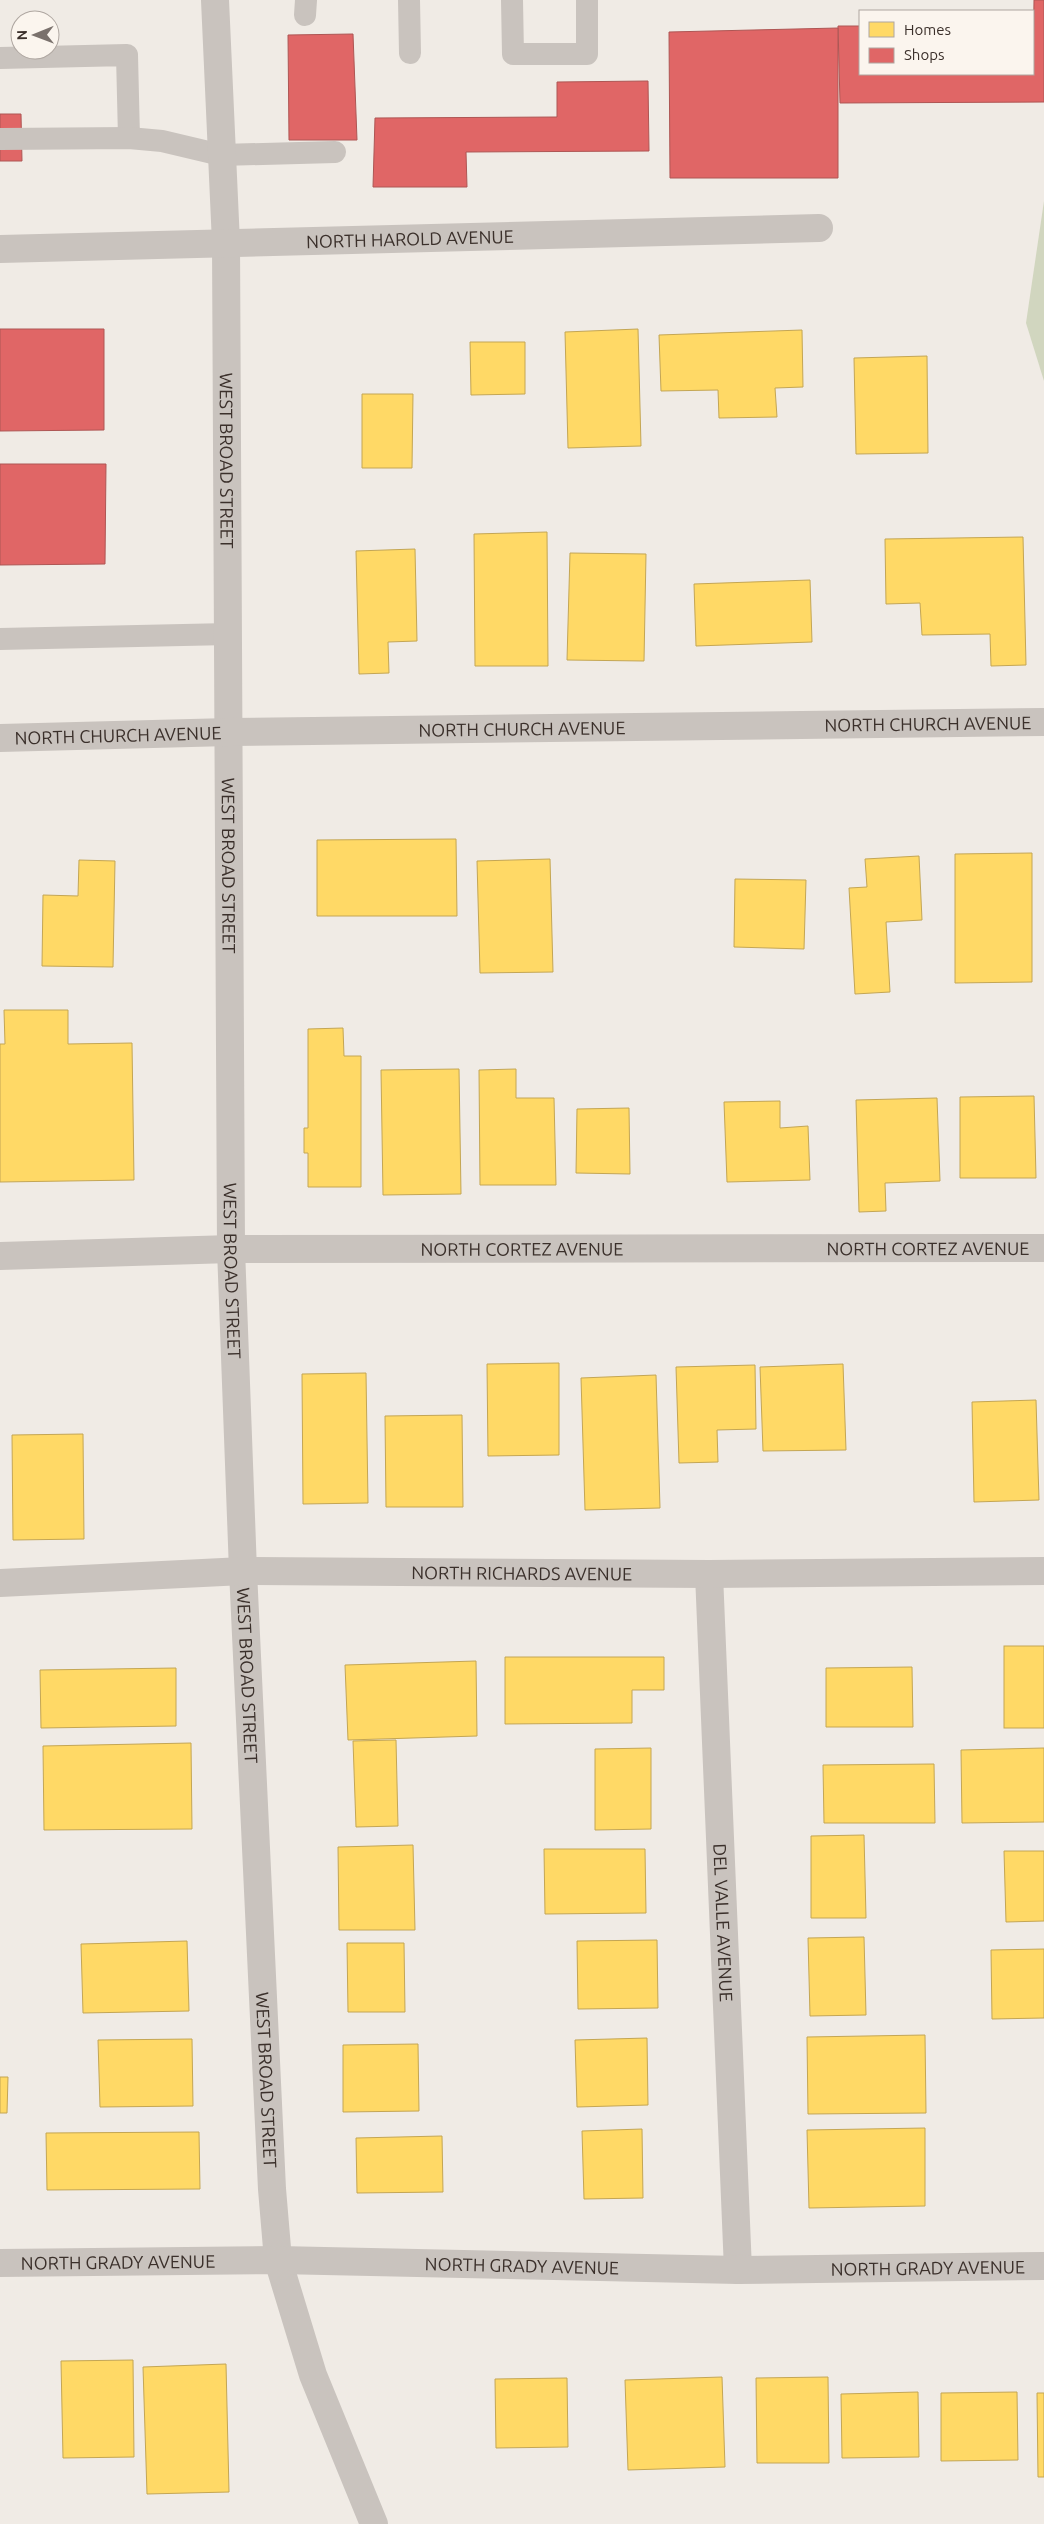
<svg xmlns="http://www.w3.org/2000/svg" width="1044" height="2524" font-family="Ubuntu,sans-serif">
<rect width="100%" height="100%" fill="#f0ebe5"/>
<path fill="#d1d6bf" d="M 1044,201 L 1044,381 L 1026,323 Z"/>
<g fill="#ffd966" stroke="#c4a654">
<path d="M 638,329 L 641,446 L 568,448 L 565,332 Z"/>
<path d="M 802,330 L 803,387 L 775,388 L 777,417 L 719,418 L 718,390 L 661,391 L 659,335 Z"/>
<path d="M 470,342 L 525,342 L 525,394 L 471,395 Z"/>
<path d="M 927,356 L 928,453 L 856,454 L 854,358 Z"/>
<path d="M 362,394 L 413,394 L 412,468 L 362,468 Z"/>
<path d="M 547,532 L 548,666 L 475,666 L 474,534 Z"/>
<path d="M 1023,537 L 1026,665 L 991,666 L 990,634 L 922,635 L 920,603 L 886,604 L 885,539 Z"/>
<path d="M 415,549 L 417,641 L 388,642 L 389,673 L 359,674 L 356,551 Z"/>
<path d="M 570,553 L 646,554 L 644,661 L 567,660 Z"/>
<path d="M 810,580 L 812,642 L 696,646 L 694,584 Z"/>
<path d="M 456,839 L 457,916 L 317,916 L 317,840 Z"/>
<path d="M 1032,853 L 1032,982 L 955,983 L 955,854 Z"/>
<path d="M 919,856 L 922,920 L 886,922 L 890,992 L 855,994 L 849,888 L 867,887 L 865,859 Z"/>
<path d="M 550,859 L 553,972 L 480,973 L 477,861 Z"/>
<path d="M 79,860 L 115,861 L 113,967 L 42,966 L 43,895 L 78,896 Z"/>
<path d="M 735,879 L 806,880 L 804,949 L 734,947 Z"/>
<path d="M 4,1010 L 68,1010 L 68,1044 L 132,1043 L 134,1180 L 0,1182 L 0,1044 L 5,1044 Z"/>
<path d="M 343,1028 L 344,1056 L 361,1056 L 361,1187 L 308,1187 L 308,1153 L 304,1153 L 304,1128 L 308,1128 L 308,1029 Z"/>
<path d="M 459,1069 L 461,1194 L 383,1195 L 381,1070 Z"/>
<path d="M 516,1069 L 516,1098 L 554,1098 L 556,1185 L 480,1185 L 479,1070 Z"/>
<path d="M 1034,1096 L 1036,1178 L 960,1178 L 960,1097 Z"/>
<path d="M 937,1098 L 940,1181 L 885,1183 L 886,1211 L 859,1212 L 856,1100 Z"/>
<path d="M 780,1101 L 780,1128 L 808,1126 L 810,1180 L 727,1182 L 724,1102 Z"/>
<path d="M 629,1108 L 630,1174 L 576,1173 L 577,1109 Z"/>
<path d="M 559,1363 L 559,1455 L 488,1456 L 487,1364 Z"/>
<path d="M 843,1364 L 846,1450 L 763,1451 L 760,1367 Z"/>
<path d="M 755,1365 L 756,1429 L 717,1430 L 718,1462 L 679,1463 L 676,1367 Z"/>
<path d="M 366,1373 L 368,1503 L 303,1504 L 302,1374 Z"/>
<path d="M 656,1375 L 660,1508 L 585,1510 L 581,1378 Z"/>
<path d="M 1036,1400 L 1039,1500 L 974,1502 L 972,1402 Z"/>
<path d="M 462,1415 L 463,1507 L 386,1507 L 385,1416 Z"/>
<path d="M 83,1434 L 84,1539 L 13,1540 L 12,1435 Z"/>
<rect x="1004" y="1646" width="40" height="82"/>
<path d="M 505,1657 L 664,1657 L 664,1690 L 632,1690 L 632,1723 L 505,1724 Z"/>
<path d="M 476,1661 L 477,1736 L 348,1740 L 345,1665 Z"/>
<path d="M 912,1667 L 913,1727 L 826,1727 L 826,1668 Z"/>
<path d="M 176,1668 L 176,1726 L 41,1728 L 40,1670 Z"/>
<path d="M 396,1740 L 398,1826 L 356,1827 L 353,1741 Z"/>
<path d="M 191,1743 L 192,1829 L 44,1830 L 43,1746 Z"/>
<path d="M 651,1748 L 651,1829 L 595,1830 L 595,1749 Z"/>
<path d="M 1044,1748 L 1044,1822 L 962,1823 L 961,1750 Z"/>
<path d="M 934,1764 L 935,1823 L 824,1823 L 823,1765 Z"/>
<path d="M 864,1835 L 866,1918 L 811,1918 L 811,1836 Z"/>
<path d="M 413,1845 L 415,1930 L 339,1930 L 338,1847 Z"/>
<path d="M 544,1849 L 645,1849 L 646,1913 L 545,1914 Z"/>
<path d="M 1004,1851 L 1044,1851 L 1044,1921 L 1006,1922 Z"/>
<path d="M 864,1937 L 866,2015 L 810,2016 L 808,1938 Z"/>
<path d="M 657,1940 L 658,2008 L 578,2009 L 577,1941 Z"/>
<path d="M 187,1941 L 189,2011 L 83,2013 L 81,1944 Z"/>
<path d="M 347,1943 L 404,1943 L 405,2012 L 348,2012 Z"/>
<path d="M 1044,1949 L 1044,2018 L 992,2019 L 991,1950 Z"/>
<path d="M 925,2035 L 926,2113 L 808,2114 L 807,2037 Z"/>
<path d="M 647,2038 L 648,2105 L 577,2107 L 575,2040 Z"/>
<path d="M 192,2039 L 193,2106 L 100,2107 L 98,2040 Z"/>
<path d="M 418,2044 L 419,2111 L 343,2112 L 343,2045 Z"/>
<path d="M 0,2077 L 8,2077 L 7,2113 L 0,2113 Z"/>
<path d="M 925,2128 L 925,2206 L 809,2208 L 807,2130 Z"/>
<path d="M 642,2129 L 643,2198 L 584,2199 L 582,2131 Z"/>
<path d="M 199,2132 L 200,2189 L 47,2190 L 46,2133 Z"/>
<path d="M 442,2136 L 443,2192 L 357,2193 L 356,2138 Z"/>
<path d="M 133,2360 L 134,2457 L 63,2458 L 61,2361 Z"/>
<path d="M 226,2364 L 229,2492 L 147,2494 L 143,2367 Z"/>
<path d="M 722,2377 L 725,2467 L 628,2470 L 625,2380 Z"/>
<path d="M 828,2377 L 829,2463 L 757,2463 L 756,2378 Z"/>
<path d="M 567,2378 L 568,2447 L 496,2448 L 495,2379 Z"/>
<path d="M 918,2392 L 919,2457 L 842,2458 L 841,2394 Z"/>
<path d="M 1017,2392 L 1018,2460 L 941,2461 L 941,2393 Z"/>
<path d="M 1037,2393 L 1044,2393 L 1044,2477 L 1038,2477 Z"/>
</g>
<g fill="#e06666" stroke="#ae5654">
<path d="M 1034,0 L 1044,0 L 1044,102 L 840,103 L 838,26 L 860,26 L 860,74 L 1033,74 Z"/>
<path d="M 838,28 L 838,178 L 670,178 L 669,32 Z"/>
<path d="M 353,34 L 357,140 L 289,140 L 288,35 Z"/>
<path d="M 648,81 L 649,151 L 466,152 L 467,187 L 373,187 L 375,118 L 557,117 L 557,82 Z"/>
<path d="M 0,114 L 21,114 L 22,161 L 0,161 Z"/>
<path d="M 0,329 L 104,329 L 104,430 L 0,431 Z"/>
<path d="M 0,464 L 106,464 L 105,564 L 0,565 Z"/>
</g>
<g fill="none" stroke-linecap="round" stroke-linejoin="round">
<g stroke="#c9c3be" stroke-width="22">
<path d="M 409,0 L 410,53"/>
<path d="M 512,0 L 513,54 L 587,54 L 587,0"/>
<path d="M 305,15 L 306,0"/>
<path d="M 0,58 L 127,55 L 129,138"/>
<path d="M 0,139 L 129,138 L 162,141 L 221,155 L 335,152"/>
<path d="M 0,639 L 229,634"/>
</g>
<g stroke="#c9c3be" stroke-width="28">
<path id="s1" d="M 215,0 L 226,243 L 231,1249 L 243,1571 L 272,2189 L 278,2260 L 313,2375 L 374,2524"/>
<path id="s2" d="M 0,249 L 819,228"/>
<path id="s3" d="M 0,738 L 229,732 L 1044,722"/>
<path id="s4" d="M 0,1256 L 231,1249 L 1044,1248"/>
<path id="s5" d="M 709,1574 L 738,2270"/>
<path id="s6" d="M 0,1583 L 243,1571 L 709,1574 L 1044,1571"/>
<path id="s7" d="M 0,2263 L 278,2260 L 738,2270 L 1044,2266"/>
</g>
</g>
<g text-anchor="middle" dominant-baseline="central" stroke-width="5" stroke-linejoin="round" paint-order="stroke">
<g font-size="18" fill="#3b302b" stroke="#fbf5ee">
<text stroke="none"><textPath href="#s2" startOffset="410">NORTH HAROLD AVENUE</textPath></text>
<text stroke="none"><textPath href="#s1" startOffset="461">WEST BROAD STREET</textPath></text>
<text stroke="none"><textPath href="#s3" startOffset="928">NORTH CHURCH AVENUE</textPath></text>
<text stroke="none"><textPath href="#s3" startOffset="522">NORTH CHURCH AVENUE</textPath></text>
<text stroke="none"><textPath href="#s3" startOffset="118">NORTH CHURCH AVENUE</textPath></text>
<text stroke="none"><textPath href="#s1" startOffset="866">WEST BROAD STREET</textPath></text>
<text stroke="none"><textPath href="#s4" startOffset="928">NORTH CORTEZ AVENUE</textPath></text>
<text stroke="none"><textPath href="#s4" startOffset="522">NORTH CORTEZ AVENUE</textPath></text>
<text stroke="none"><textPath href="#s1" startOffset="1271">WEST BROAD STREET</textPath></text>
<text stroke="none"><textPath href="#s6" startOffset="522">NORTH RICHARDS AVENUE</textPath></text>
<text stroke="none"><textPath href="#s1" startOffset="1676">WEST BROAD STREET</textPath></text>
<text stroke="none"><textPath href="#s5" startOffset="349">DEL VALLE AVENUE</textPath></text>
<text stroke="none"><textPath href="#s1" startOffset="2081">WEST BROAD STREET</textPath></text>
<text stroke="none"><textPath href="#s7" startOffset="118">NORTH GRADY AVENUE</textPath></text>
<text stroke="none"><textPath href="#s7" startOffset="522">NORTH GRADY AVENUE</textPath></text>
<text stroke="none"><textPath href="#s7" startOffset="928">NORTH GRADY AVENUE</textPath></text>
</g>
</g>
<rect x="859" y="10" width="175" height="65" fill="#fbf5ee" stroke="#aea6a0"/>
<rect x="869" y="22" width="25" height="15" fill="#ffd966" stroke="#aea6a0"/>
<text x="904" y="35" font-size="15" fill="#3b302b">Homes</text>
<rect x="869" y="48" width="25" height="15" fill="#e06666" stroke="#aea6a0"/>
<text x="904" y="60" font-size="15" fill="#3b302b">Shops</text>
<g transform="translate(35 35) rotate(269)"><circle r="24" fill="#fbf5ee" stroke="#aea6a0"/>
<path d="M0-4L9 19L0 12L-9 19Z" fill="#7a716c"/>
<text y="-8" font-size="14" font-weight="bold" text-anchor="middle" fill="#3b302b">N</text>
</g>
</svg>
